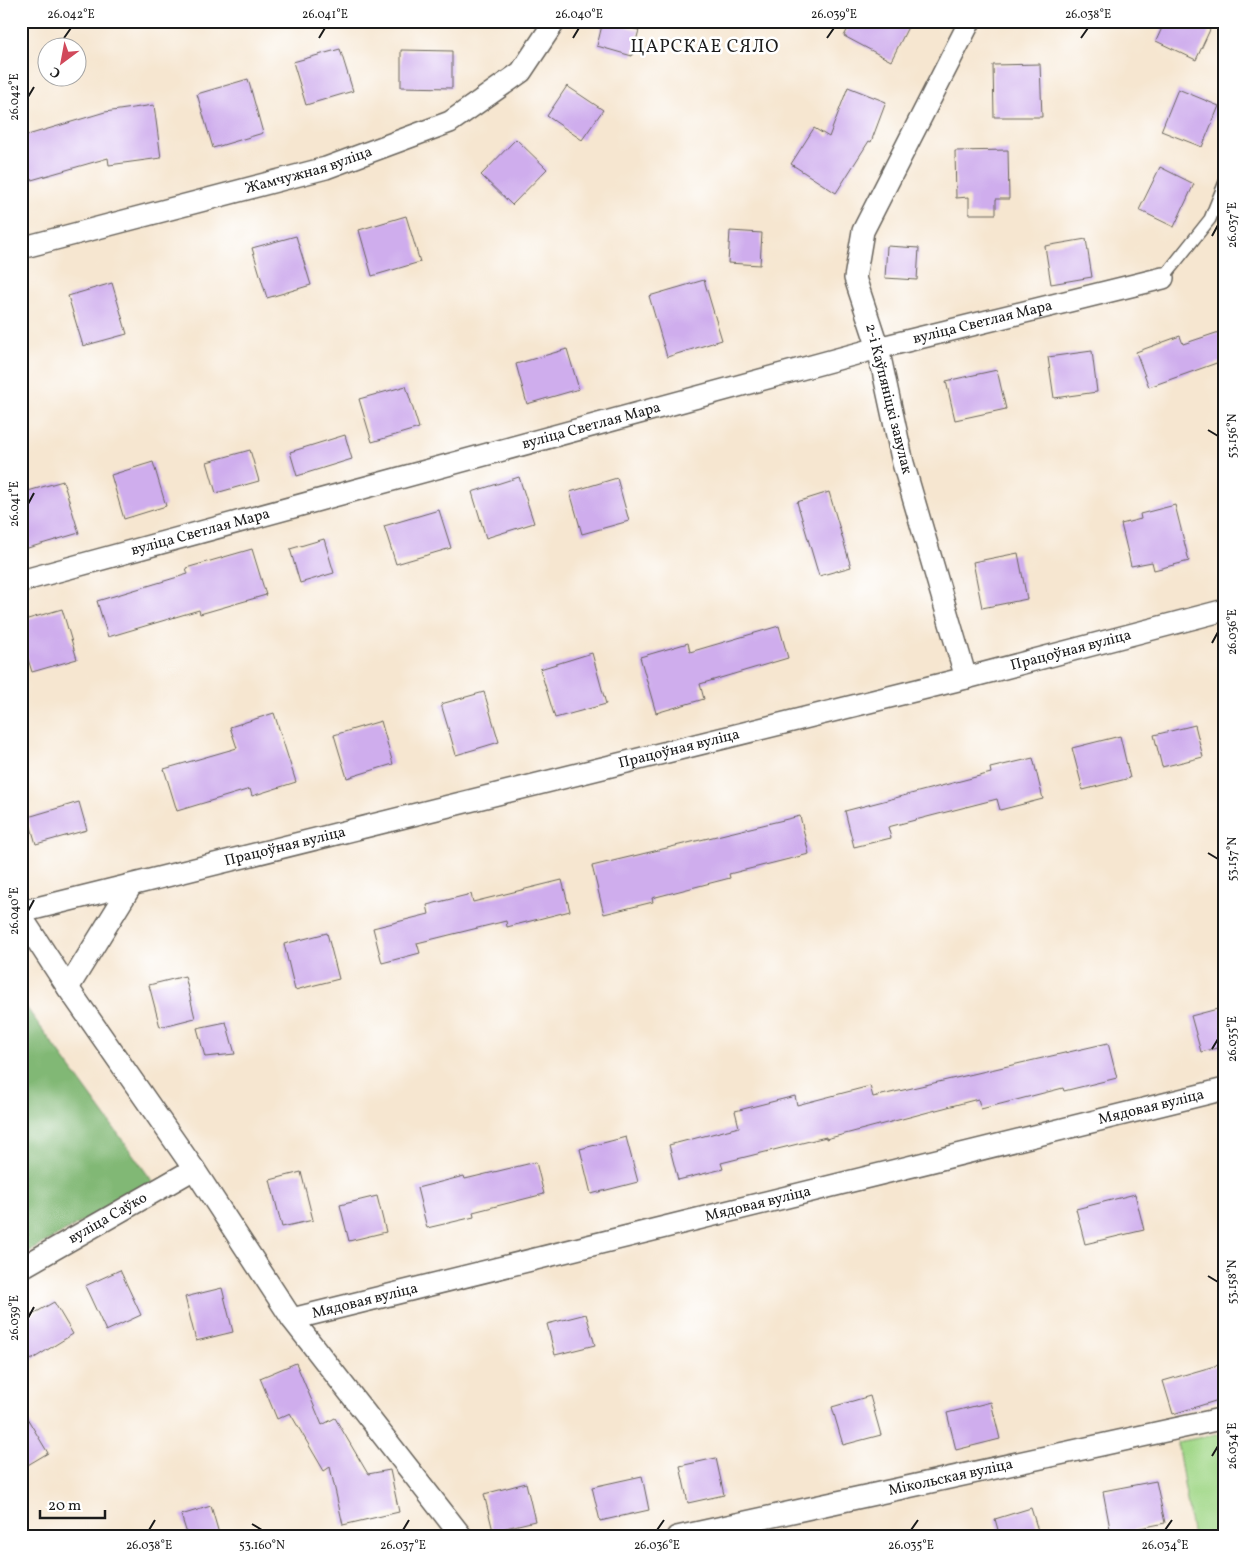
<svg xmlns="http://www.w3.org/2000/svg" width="1246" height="1558" font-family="Vollkorn,serif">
<rect width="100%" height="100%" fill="#fff"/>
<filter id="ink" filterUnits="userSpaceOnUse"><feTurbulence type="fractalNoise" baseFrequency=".02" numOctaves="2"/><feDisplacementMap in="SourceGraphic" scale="10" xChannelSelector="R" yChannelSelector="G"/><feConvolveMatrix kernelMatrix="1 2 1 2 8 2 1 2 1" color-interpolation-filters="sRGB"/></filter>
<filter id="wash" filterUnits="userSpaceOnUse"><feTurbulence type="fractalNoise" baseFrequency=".0096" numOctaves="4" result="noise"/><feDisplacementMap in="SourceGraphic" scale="20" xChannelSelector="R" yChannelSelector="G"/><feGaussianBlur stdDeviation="1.12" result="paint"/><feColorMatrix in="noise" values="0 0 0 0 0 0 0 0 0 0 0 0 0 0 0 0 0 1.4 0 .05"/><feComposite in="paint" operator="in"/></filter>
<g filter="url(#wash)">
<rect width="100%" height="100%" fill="#f6e6d0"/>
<path fill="#a2d889" stroke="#5f7a52" d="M 1225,1433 L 1225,1537 L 1193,1537 L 1177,1442 Z"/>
<path fill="#81b875" stroke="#4e6a48" d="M 21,1000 L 153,1182 L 21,1256 Z"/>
<g id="blocks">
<g fill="#cfaded">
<path d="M 603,21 L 639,30 L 632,56 L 597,46 Z"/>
<path d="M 852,21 L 911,21 L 891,61 L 844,36 Z"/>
<path d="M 1165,21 L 1214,21 L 1196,60 L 1156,41 Z"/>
<path d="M 340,49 L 353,91 L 306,105 L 293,62 Z"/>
<path d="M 401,50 L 452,51 L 452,88 L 401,87 Z"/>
<path d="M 1040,64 L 1042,117 L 994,117 L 993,65 Z"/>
<path d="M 248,79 L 263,133 L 213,148 L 197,94 Z"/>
<path d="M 567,86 L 603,110 L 582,140 L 547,116 Z"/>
<path d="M 848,87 L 886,102 L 871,142 L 869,141 L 836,193 L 791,164 L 814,128 L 829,137 Z"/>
<path d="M 1178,89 L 1219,106 L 1202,147 L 1161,131 Z"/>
<path d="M 154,105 L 161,158 L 109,165 L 108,158 L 21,183 L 21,137 L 105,112 Z"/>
<path d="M 516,139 L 547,169 L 512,205 L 481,175 Z"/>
<path d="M 1008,150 L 1009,199 L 996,199 L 996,214 L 969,214 L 969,197 L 956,198 L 955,151 Z"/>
<path d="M 1160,167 L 1194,184 L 1174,227 L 1139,210 Z"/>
<path d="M 406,216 L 420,262 L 372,276 L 359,230 Z"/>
<path d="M 730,231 L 762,233 L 760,265 L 728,263 Z"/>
<path d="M 296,236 L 311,285 L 267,298 L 252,248 Z"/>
<path d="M 1086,239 L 1092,277 L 1051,284 L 1045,246 Z"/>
<path d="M 887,246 L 919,248 L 917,280 L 885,278 Z"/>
<path d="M 704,280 L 722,340 L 667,357 L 649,296 Z"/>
<path d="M 112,283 L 127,334 L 83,346 L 68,296 Z"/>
<path d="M 1225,330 L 1225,360 L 1149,387 L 1136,352 L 1180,336 L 1183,344 Z"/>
<path d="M 567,349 L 579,389 L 527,404 L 516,364 Z"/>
<path d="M 1092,351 L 1097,392 L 1054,398 L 1048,357 Z"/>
<path d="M 997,370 L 1006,409 L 955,420 L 946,381 Z"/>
<path d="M 406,386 L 419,428 L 372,442 L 359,399 Z"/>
<path d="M 345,435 L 352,459 L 297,476 L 290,452 Z"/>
<path d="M 250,450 L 259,481 L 216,493 L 207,462 Z"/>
<path d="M 153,462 L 166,506 L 124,519 L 111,475 Z"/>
<path d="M 519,477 L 534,523 L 486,538 L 472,492 Z"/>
<path d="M 617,478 L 629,521 L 582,534 L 570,492 Z"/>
<path d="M 63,481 L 79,533 L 21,550 L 21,493 Z"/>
<path d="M 829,492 L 851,567 L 819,576 L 797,502 Z"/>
<path d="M 1175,505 L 1189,561 L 1154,570 L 1152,562 L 1131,566 L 1121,524 L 1141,519 L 1140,514 Z"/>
<path d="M 439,510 L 451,548 L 396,564 L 384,526 Z"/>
<path d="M 324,539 L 334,573 L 300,583 L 290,549 Z"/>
<path d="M 252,549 L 266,595 L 200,614 L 199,610 L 108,637 L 97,601 L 188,574 L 186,568 Z"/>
<path d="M 1018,553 L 1027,599 L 982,608 L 973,562 Z"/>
<path d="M 62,609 L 77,659 L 32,672 L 21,637 L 21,621 Z"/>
<path d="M 779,626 L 788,658 L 700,684 L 704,699 L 656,713 L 640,657 L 688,643 L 690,652 Z"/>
<path d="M 592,653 L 606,704 L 555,718 L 540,669 Z"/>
<path d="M 484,692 L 499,742 L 456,755 L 441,704 Z"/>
<path d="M 274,713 L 296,782 L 252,796 L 250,789 L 177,811 L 164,769 L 237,748 L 230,727 Z"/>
<path d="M 381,721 L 393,764 L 347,778 L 334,735 Z"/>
<path d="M 1195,725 L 1203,757 L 1162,767 L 1154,735 Z"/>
<path d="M 1120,736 L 1130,778 L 1083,790 L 1072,748 Z"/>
<path d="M 1033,758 L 1043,799 L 1000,810 L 997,799 L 888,827 L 891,838 L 854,847 L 845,811 L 991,773 L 990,768 Z"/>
<path d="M 79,802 L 87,830 L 36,844 L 28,817 Z"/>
<path d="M 800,816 L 809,854 L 729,874 L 730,878 L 652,898 L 653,902 L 604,914 L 592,866 Z"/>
<path d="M 562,880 L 570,911 L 507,927 L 506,921 L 417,943 L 420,953 L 382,963 L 373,928 L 429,914 L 427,905 L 471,894 L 473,902 Z"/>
<path d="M 327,933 L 339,979 L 295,990 L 284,944 Z"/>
<path d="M 185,976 L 195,1018 L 160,1027 L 149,985 Z"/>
<path d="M 1225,1007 L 1225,1046 L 1201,1052 L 1191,1016 Z"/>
<path d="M 226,1022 L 235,1054 L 205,1057 L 197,1028 Z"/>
<path d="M 1108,1043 L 1117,1078 L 1064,1091 L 1063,1088 L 981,1109 L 978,1099 L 826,1139 L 826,1137 L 721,1163 L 723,1169 L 678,1180 L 669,1145 L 739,1127 L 735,1111 L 795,1096 L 797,1105 L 870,1086 L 873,1097 Z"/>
<path d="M 626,1137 L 638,1182 L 591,1194 L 580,1149 Z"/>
<path d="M 536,1162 L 544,1194 L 473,1212 L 474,1217 L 427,1228 L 417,1188 L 464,1176 L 465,1179 Z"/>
<path d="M 301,1172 L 313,1220 L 282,1227 L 270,1180 Z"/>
<path d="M 1135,1194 L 1144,1230 L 1085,1244 L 1076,1209 Z"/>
<path d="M 377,1196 L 386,1232 L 349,1241 L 340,1205 Z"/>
<path d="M 120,1270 L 141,1315 L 106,1331 L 85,1286 Z"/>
<path d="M 222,1288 L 233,1332 L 196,1341 L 185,1297 Z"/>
<path d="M 54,1302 L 73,1334 L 31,1360 L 21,1344 L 21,1321 Z"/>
<path d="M 586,1314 L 595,1345 L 555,1355 L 547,1324 Z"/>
<path d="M 296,1363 L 322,1425 L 335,1418 L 368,1474 L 390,1470 L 399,1512 L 343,1525 L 330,1467 L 324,1471 L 290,1413 L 277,1419 L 260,1378 Z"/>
<path d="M 1225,1363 L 1225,1398 L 1173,1414 L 1163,1381 Z"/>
<path d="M 870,1396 L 881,1435 L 843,1445 L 832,1407 Z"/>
<path d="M 991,1402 L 1000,1439 L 956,1450 L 947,1413 Z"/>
<path d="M 21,1408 L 48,1453 L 21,1469 Z"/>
<path d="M 716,1458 L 724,1495 L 688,1503 L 680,1466 Z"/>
<path d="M 642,1476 L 649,1510 L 600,1521 L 592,1487 Z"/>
<path d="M 1156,1481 L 1165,1523 L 1111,1534 L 1103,1491 Z"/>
<path d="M 526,1483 L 535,1521 L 493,1531 L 484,1494 Z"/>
<path d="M 211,1506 L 220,1537 L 188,1537 L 181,1515 Z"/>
<path d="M 1031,1508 L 1040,1537 L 1000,1537 L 995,1519 Z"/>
</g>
</g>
</g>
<g filter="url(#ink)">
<use href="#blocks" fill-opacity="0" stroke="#68635b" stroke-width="1"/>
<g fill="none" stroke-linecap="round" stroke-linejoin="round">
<g stroke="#68635b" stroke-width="14">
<path id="lane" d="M 1163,278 L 1210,219 L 1225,182"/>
</g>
<g stroke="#68635b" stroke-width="24">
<g id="street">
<path id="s1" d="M 21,248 L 326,168 L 450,122 L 521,72 L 555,21"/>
<path id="s2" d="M 21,581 L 878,348 L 1163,278"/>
<path d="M 966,678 L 903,463 L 878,348 L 855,278 L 863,231 L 970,21"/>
<path id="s3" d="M 21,912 L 966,678 L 1225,610"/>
<path d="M 21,916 L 68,988 L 194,1169 L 292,1319 L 462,1537"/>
<path d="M 68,988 L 131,886"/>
<path id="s4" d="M 21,1268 L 194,1169"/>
<path id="s5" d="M 292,1319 L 1225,1089"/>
<path id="s6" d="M 677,1537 L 1225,1418"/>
</g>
</g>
<use href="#lane" stroke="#fff" stroke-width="11"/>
<use href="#street" stroke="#fff" stroke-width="21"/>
</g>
</g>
<path fill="none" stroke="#1c1c1c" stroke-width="2" d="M 64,38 L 71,28M 319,38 L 325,28M 573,38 L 579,28M 827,38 L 834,28M 1081,38 L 1088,28M 28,97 L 34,87M 1212,236 L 1218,225M 1208,430 L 1218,436M 28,504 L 34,493M 1212,643 L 1218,632M 1208,853 L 1218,859M 28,911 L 34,900M 1212,1049 L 1218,1039M 1208,1276 L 1218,1282M 28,1318 L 34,1307M 1212,1456 L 1218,1446M 252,1524 L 262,1530M 149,1530 L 155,1520M 403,1530 L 409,1520M 657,1530 L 664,1520M 911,1530 L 918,1520M 1165,1530 L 1172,1520"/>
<g text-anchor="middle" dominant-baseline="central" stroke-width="5" stroke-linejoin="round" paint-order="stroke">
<g font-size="15" fill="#1c1c1c" stroke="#fff">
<text stroke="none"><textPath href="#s1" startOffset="298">Жамчужная вуліца</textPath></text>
<text stroke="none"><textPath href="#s2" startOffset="996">вуліца Светлая Мара</textPath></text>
<text transform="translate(888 399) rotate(76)">2-і Каўпяніцкі завулак</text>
<text stroke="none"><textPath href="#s2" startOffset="591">вуліца Светлая Мара</textPath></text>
<text stroke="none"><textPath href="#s2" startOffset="186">вуліца Светлая Мара</textPath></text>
<text stroke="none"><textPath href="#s3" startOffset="1082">Працоўная вуліца</textPath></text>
<text stroke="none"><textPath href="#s3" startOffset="678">Працоўная вуліца</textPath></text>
<text stroke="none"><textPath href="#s3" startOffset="272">Працоўная вуліца</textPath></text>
<text stroke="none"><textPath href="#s5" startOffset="885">Мядовая вуліца</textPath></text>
<text stroke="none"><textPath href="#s5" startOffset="480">Мядовая вуліца</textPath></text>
<text stroke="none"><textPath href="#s4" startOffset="100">вуліца Саўко</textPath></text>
<text stroke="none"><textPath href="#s5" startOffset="75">Мядовая вуліца</textPath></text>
<text stroke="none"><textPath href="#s6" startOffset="280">Мікольская вуліца</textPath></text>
</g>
<g font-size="18" letter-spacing="1" fill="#1c1c1c" stroke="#fff">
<text x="705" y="47">ЦАРСКАЕ СЯЛО</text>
</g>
</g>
<rect width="1246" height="1558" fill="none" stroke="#fff" stroke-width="55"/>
<g transform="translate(62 62) rotate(212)"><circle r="24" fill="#ffffff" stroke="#a4a4a4"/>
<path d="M0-4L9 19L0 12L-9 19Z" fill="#d1495b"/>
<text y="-8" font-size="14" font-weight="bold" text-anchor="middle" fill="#1c1c1c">С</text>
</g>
<path d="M40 1510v8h65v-8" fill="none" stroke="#1c1c1c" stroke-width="2.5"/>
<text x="48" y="1510" font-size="15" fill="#1c1c1c" stroke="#ffffff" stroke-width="4" paint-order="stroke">20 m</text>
<rect x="28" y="28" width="1190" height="1502" fill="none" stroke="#1c1c1c" stroke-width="2"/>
<g font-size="12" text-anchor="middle" fill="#1c1c1c">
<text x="71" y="18">26.042°E</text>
<text x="325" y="18">26.041°E</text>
<text x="579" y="18">26.040°E</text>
<text x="834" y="18">26.039°E</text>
<text x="1088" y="18">26.038°E</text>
<text transform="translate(14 97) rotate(-90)" y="4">26.042°E</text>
<text transform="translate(1232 225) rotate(-90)" y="4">26.037°E</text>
<text transform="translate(1232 436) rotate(-90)" y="4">53.156°N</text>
<text transform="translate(14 504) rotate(-90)" y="4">26.041°E</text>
<text transform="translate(1232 632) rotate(-90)" y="4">26.036°E</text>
<text transform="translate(1232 859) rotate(-90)" y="4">53.157°N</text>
<text transform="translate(14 911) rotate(-90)" y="4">26.040°E</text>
<text transform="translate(1232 1039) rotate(-90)" y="4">26.035°E</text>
<text transform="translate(1232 1282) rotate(-90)" y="4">53.158°N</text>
<text transform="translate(14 1318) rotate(-90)" y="4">26.039°E</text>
<text transform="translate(1232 1446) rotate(-90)" y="4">26.034°E</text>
<text x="149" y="1549">26.038°E</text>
<text x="262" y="1549">53.160°N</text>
<text x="403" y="1549">26.037°E</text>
<text x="657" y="1549">26.036°E</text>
<text x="911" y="1549">26.035°E</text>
<text x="1165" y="1549">26.034°E</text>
</g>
</svg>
